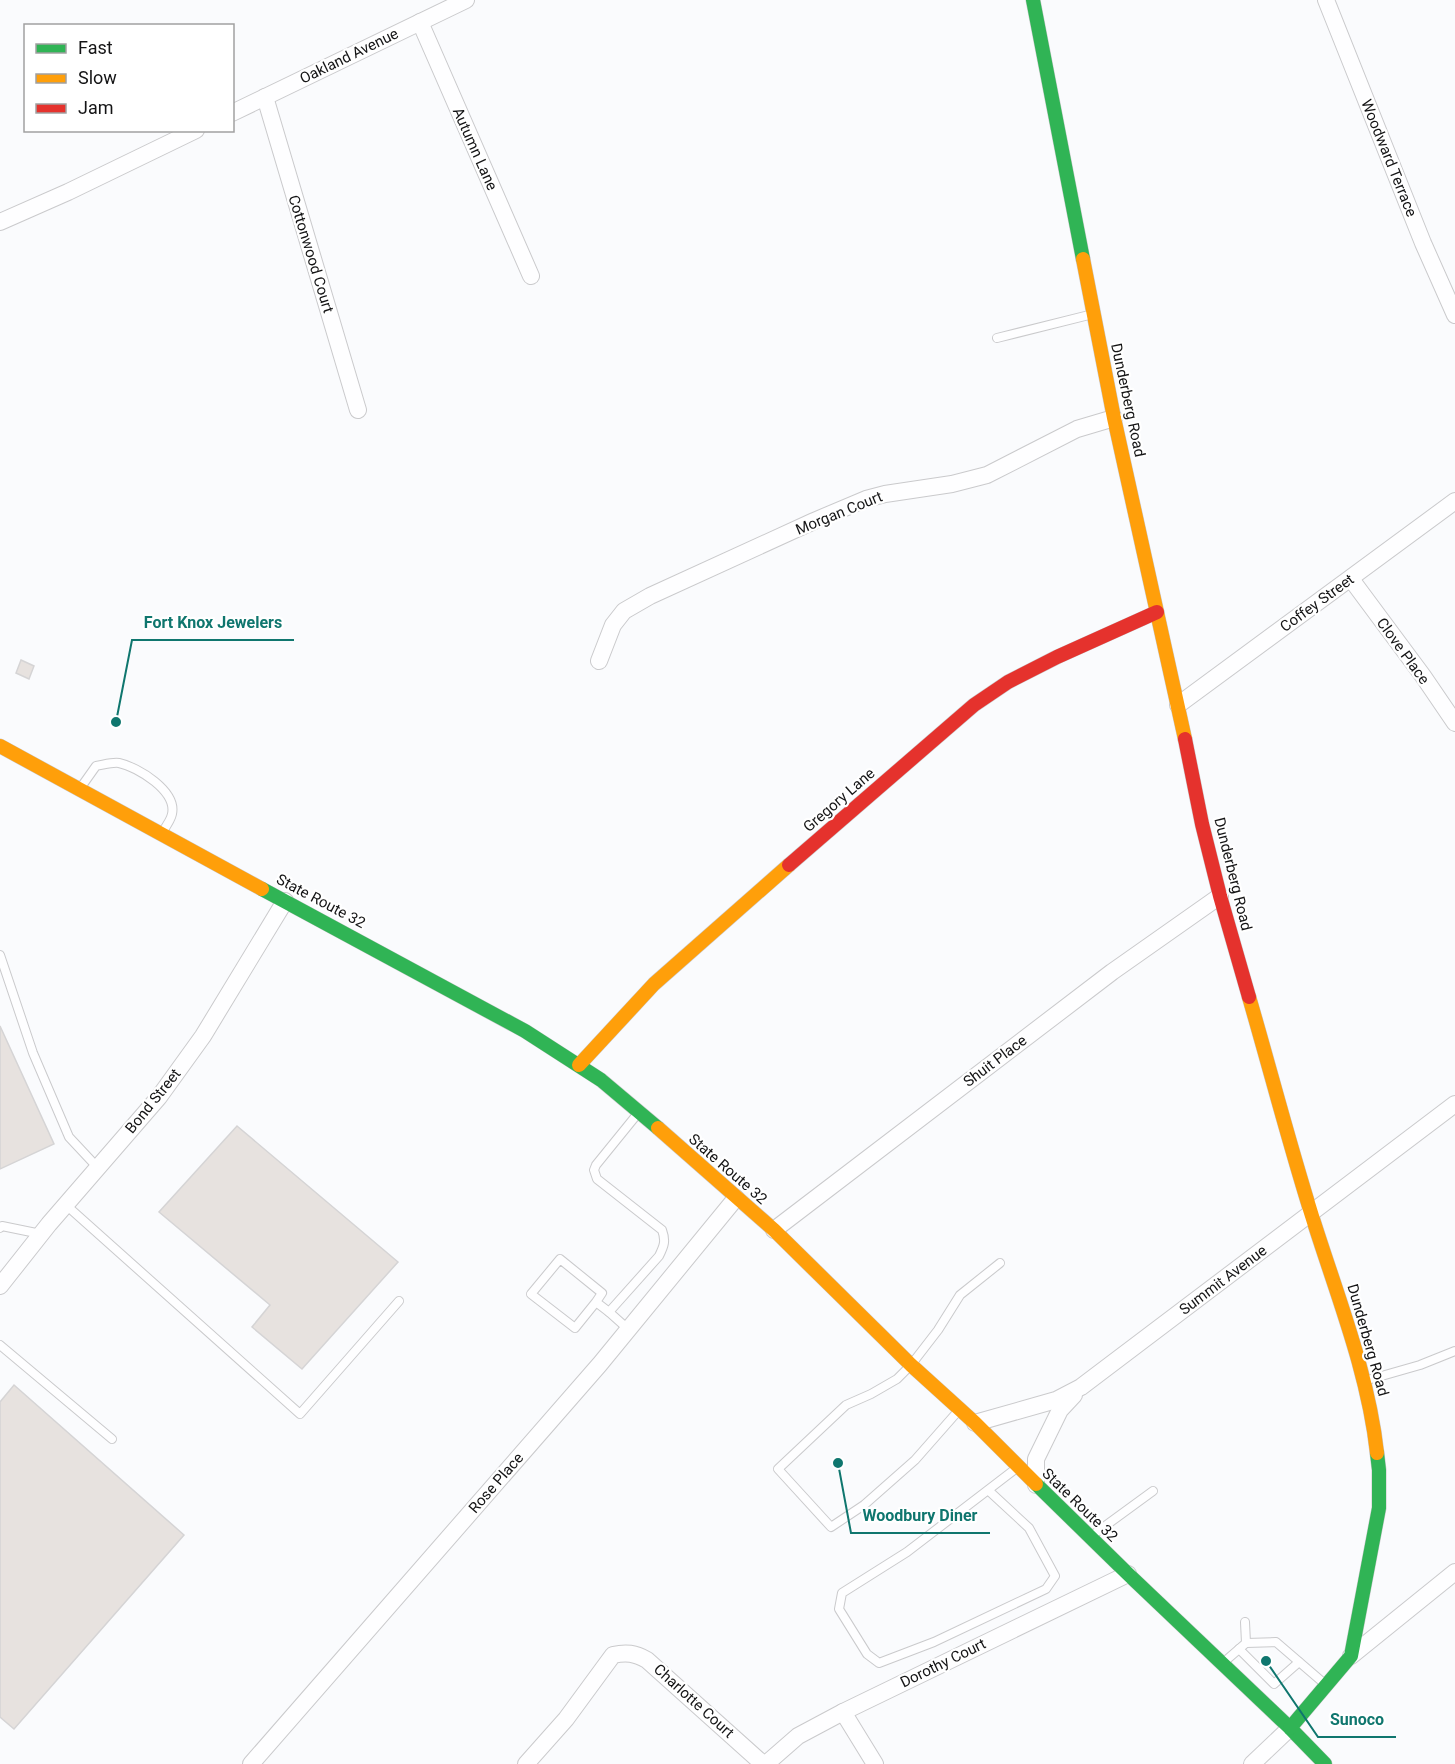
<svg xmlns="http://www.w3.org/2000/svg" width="1455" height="1764" font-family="Roboto,sans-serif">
<rect width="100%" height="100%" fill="#fafbfd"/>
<g fill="#e7e2df" stroke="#d5d4d5" stroke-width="1.5">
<path d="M 21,660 L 34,666 L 29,679 L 16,673 Z"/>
<path d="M 0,1026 L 54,1144 L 0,1169 Z"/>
<path d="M 237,1126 L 398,1262 L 302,1369 L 252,1327 L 270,1305 L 159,1212 Z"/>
<path d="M 14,1385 L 184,1535 L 14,1729 L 0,1717 L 0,1402 Z"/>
</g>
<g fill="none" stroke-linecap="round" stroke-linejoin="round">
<g stroke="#cacacc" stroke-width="10">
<g id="lane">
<path d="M 997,338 L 1093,314"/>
<path d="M 79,790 L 96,766 C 103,765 112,762 119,763 C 138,767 177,791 172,814 C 171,820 165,828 161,834"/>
<path d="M 0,955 L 33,1053 L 69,1137 L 98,1168"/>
<path d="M 66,1205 L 300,1414 L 399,1301"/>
<path d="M 0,1228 L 2,1226 L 41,1234"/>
<path d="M 596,1302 L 575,1328 L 531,1294 L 560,1259 L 602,1293 L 596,1302 L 609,1312"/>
<path d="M 628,1329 L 609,1312 L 659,1256 C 664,1246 666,1241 662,1230 L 597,1179 L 594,1170 L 596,1165 L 639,1112"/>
<path d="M 0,1345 L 112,1439"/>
<path d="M 1364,1381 L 1420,1365 L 1455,1351"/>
<path d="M 959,1410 L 915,1460 L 864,1505 L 831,1527 L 778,1469 L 846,1405 L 871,1394 L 897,1379 L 911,1365 L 938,1330 L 960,1295 L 1000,1263"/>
<path d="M 988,1490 L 1029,1528 L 1055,1576 L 1046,1589 L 934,1642 L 879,1663 L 867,1654 L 839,1609 L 842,1593 L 907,1552 L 1018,1467"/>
<path d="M 1090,1537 L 1153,1491"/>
<path d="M 1245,1622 L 1246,1643"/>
<path d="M 1239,1649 L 1274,1684 L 1299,1662"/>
<path d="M 1224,1662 L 1246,1643 L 1276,1642 L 1326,1685"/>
</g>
</g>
<g stroke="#cacacc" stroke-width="18">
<g id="street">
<path d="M 1326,0 L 1423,243 L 1455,315"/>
<path d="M 420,22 L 531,276"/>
<path d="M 265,97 L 358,410"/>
<path d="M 232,113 L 466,0"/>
<path d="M 0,222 L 68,192 L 196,130"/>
<path d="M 1351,579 L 1423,676 L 1455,723"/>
<path d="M 599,661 L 613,625 L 624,611 L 650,596 L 814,521 L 866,499 L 885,494 L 952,484 L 987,475 L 1077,429 L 1114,418"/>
<path d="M 1178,705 L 1455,501"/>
<path d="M 774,1230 L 1112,972 L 1220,896"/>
<path d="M 0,1286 L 49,1224 L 159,1097 L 203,1036 L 285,901"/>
<path d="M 975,1423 L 1056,1400 L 1081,1387 L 1455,1104"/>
<path d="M 1036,1485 L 1036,1459 L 1060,1410 L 1074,1395"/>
<path d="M 1351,1656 L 1455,1572"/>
<path d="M 843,1712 L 875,1764"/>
<path d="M 251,1764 L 600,1364 L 736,1198"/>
<path d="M 526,1764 L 566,1719 L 613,1655 C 626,1652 635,1653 647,1660 L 763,1764"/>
<path d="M 766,1764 L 798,1736 L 843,1712 L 1128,1574"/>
<path d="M 1252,1764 L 1290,1728"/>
</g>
</g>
<g stroke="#cacacc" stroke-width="15">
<g id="fast">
<path d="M 1033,0 L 1083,259"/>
<path d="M 262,889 L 525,1031 L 601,1080 L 658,1128"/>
<path d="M 1036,1484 L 1128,1574 L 1290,1728 L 1325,1764"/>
<path d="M 1290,1728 L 1351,1656 L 1379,1508 L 1379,1470 L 1377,1453"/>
</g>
</g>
<g stroke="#cacacc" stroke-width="15">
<g id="slow">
<path d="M 1083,259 L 1114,418 L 1185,739"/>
<path d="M 0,746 L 262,889"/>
<path d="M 1249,997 C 1270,1069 1289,1143 1312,1216 C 1336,1293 1368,1371 1377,1453"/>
<path d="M 579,1065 L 654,984 L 789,865"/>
<path d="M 658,1128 L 774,1230 L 911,1365 L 975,1423 L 1036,1484"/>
</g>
</g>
<g stroke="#cacacc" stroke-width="15">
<g id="jam">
<path d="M 1185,739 L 1202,824 L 1220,896 L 1249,997"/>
<path d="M 789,865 L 974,705 L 1008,682 L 1057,657 L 1157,612"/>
</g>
</g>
<use href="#lane" stroke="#fefeff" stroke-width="8"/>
<use href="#street" stroke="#fefeff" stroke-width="16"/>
<use href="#fast" stroke="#30b455" stroke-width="14"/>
<use href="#slow" stroke="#ff9f0a" stroke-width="14"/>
<use href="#jam" stroke="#e5322d" stroke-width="14"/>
</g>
<g text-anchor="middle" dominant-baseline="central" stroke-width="4.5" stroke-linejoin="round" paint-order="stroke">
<g font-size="15" fill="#141415" stroke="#fff">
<text transform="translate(349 56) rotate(-26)">Oakland Avenue</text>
<text transform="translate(475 149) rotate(66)">Autumn Lane</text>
<text transform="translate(1389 158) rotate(68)">Woodward Terrace</text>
<text transform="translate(311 254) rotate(73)">Cottonwood Court</text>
<text transform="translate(1128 400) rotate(78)">Dunderberg Road</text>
<text transform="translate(839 513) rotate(-22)">Morgan Court</text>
<text transform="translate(1317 603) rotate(-36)">Coffey Street</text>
<text transform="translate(1403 651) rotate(54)">Clove Place</text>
<text transform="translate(839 800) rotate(-41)">Gregory Lane</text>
<text transform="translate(1233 874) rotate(76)">Dunderberg Road</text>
<text transform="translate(321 901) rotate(28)">State Route 32</text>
<text transform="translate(995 1061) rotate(-37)">Shuit Place</text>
<text transform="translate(153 1101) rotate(-51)">Bond Street</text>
<text transform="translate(728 1169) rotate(41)">State Route 32</text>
<text transform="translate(1223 1280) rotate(-37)">Summit Avenue</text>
<text transform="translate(1368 1340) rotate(74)">Dunderberg Road</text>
<text transform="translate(496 1483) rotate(-49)">Rose Place</text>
<text transform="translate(1080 1505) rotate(44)">State Route 32</text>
<text transform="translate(943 1663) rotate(-26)">Dorothy Court</text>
<text transform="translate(694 1701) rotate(42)">Charlotte Court</text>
</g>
</g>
<path fill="none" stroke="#0f766e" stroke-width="2" d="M116 722L132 640H294M838 1463L851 1533H990M1266 1661L1318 1737H1396"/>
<g fill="#0f766e" stroke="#fff" stroke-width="2">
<circle cx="116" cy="722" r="6"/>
<circle cx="838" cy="1463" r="6"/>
<circle cx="1266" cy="1661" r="6"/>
</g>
<g font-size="16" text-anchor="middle" font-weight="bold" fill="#0f766e" stroke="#fff" stroke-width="4.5" stroke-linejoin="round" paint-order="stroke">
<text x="213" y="628">Fort Knox Jewelers</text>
<text x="920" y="1521">Woodbury Diner</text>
<text x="1357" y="1725">Sunoco</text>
</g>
<rect x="24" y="24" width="210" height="108" fill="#ffffff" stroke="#a1a1a1" stroke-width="1.5"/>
<rect x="36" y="44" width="30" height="9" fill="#30b455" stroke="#a1a1a1" stroke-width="1.5"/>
<text x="78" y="54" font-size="18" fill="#141415">Fast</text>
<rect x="36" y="74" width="30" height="9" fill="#ff9f0a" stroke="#a1a1a1" stroke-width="1.5"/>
<text x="78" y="84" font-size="18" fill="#141415">Slow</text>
<rect x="36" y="104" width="30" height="9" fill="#e5322d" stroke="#a1a1a1" stroke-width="1.5"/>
<text x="78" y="114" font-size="18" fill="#141415">Jam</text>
</svg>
